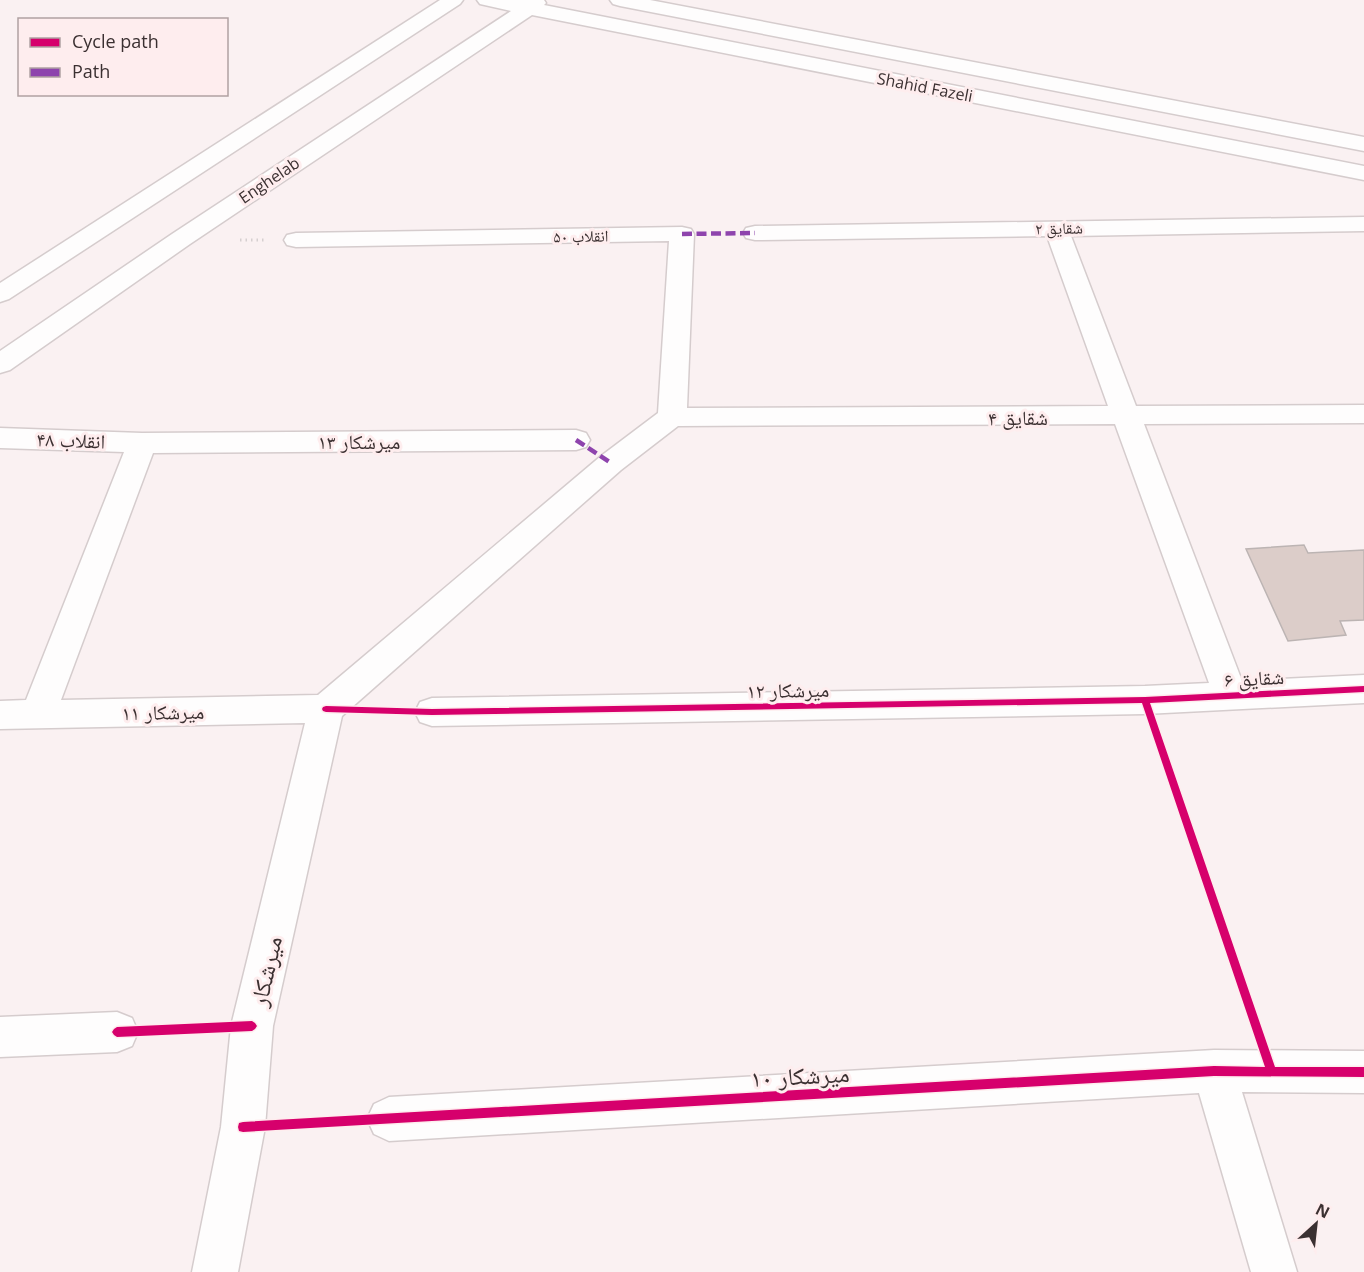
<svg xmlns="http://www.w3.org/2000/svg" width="1364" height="1272" font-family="'Open Sans','Noto Naskh Arabic',sans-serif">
<rect width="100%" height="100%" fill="#faf1f2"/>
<path fill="#dccdc9" stroke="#bcb4b3" stroke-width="1.5" d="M 1304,545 L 1308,553 L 1364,550 L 1364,620 L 1340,621 L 1346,635 L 1288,641 L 1246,549 Z"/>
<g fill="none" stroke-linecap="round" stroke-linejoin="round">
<g stroke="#d5cccd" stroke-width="3">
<g id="street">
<path d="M 1364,217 L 1364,231 L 1071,236 L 1136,406 L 1364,405 L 1364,423 L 1144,424 L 1242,681 L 1364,675 L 1364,703 L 1145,714 L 432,726 L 420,722 L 415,712 L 420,702 L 432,698 L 1145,686 L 1209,683 L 1115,424 L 678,426 L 621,470 L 342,716 L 273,1026 L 265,1127 L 238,1272 L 192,1272 L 221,1127 L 231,1026 L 305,723 L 0,729 L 0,701 L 26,700 L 124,452 L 0,448 L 0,428 L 142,433 L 576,430 L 586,433 L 590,440 L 586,447 L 576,450 L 153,453 L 61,700 L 318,695 L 601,456 L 658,413 L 669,241 L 296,247 L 287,245 L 284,240 L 287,235 L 296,233 L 682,227 L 691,229 L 694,234 L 687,408 L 1108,406 L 1047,236 L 755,240 L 746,238 L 743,233 L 746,228 L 755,226 Z"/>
<path d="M 117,1012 L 132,1018 L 138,1032 L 132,1046 L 117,1052 L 0,1057 L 0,1017 Z"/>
<path d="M 1214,1050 L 1364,1051 L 1364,1093 L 1242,1092 L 1297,1272 L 1251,1272 L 1199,1093 L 389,1141 L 374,1134 L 367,1119 L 374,1104 L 389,1097 Z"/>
</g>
</g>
<g stroke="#d5cccd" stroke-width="3">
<g id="secondary">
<path d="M 440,0 L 463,0 L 460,4 L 9,299 L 0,302 L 0,283 Z"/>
<path d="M 477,0 L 544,0 L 546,3 L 544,5 L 1364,166 L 1364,180 L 532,15 L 190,244 L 10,370 L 0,373 L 0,351 L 172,234 L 511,11 L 480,4 Z"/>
<path d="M 610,0 L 650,0 L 1364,137 L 1364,151 L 620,6 L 613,4 Z"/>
</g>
</g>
<path stroke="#d5d0d0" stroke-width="3" stroke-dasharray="1.5 4" stroke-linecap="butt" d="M 240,240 L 266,240"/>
<use href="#street" fill="#fefdfd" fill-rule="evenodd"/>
<use href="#secondary" fill="#fefdfd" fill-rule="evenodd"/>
<g stroke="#8e44ad" stroke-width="4.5" stroke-dasharray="10 4.5" stroke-linecap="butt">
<path d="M 682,234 L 755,233"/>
<path d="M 576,440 L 611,463"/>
</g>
<g stroke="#feedee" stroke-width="3">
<g id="cycleway">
<path d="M 1364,686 L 1364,692 L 1150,703 L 1275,1067 L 1364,1067 L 1364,1077 L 1214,1076 L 243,1132 L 239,1131 L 238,1127 L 239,1123 L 243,1122 L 1214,1066 L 1265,1067 L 1142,703 L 432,715 L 326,712 L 323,711 L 322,709 L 323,707 L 326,706 L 432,709 L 1145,697 Z"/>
<path d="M 252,1021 L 255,1023 L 257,1026 L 255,1029 L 252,1031 L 117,1037 L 114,1035 L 112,1032 L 114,1029 L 117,1027 Z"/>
</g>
</g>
<use href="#cycleway" fill="#d6006c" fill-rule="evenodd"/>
</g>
<g text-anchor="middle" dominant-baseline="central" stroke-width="6" stroke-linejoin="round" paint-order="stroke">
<g font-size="16" fill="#3b3031" stroke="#feedee">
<text transform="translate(925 87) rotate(11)">Shahid Fazeli</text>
<text transform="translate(269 180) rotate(-34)">Enghelab</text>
<text transform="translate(1059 228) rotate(-1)">شقایق ۲</text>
<text transform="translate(581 236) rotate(-1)">انقلاب ۵۰</text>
</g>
<g font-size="20" fill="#3b3031" stroke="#feedee">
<text x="1018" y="417">شقایق ۴</text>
<text transform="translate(71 440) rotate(2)">انقلاب ۴۸</text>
<text x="359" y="441">میرشکار ۱۳</text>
<text transform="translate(1254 678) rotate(-3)">شقایق ۶</text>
<text transform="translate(788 690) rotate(-1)">میرشکار ۱۲</text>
<text transform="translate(163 712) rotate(-1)">میرشکار ۱۱</text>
</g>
<g font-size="24" fill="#3b3031" stroke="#feedee">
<text transform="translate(265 971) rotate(-77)">میرشکار</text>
<text transform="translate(800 1075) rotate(-3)">میرشکار ۱۰</text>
</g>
</g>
<rect x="18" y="18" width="210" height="78" fill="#feedee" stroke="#b0a1a2" stroke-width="1.5"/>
<rect x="30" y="38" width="30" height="9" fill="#d6006c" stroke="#b0a1a2" stroke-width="1.5"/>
<text x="72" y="48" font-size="18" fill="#3b3031">Cycle path</text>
<rect x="30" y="68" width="30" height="9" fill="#8e44ad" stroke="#b0a1a2" stroke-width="1.5"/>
<text x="72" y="78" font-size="18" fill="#3b3031">Path</text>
<g transform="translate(1316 1224) rotate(27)" stroke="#feedee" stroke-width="4.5" paint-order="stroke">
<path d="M0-4.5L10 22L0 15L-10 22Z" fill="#3b3031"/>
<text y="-9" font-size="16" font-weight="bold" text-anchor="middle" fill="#3b3031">N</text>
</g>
</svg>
